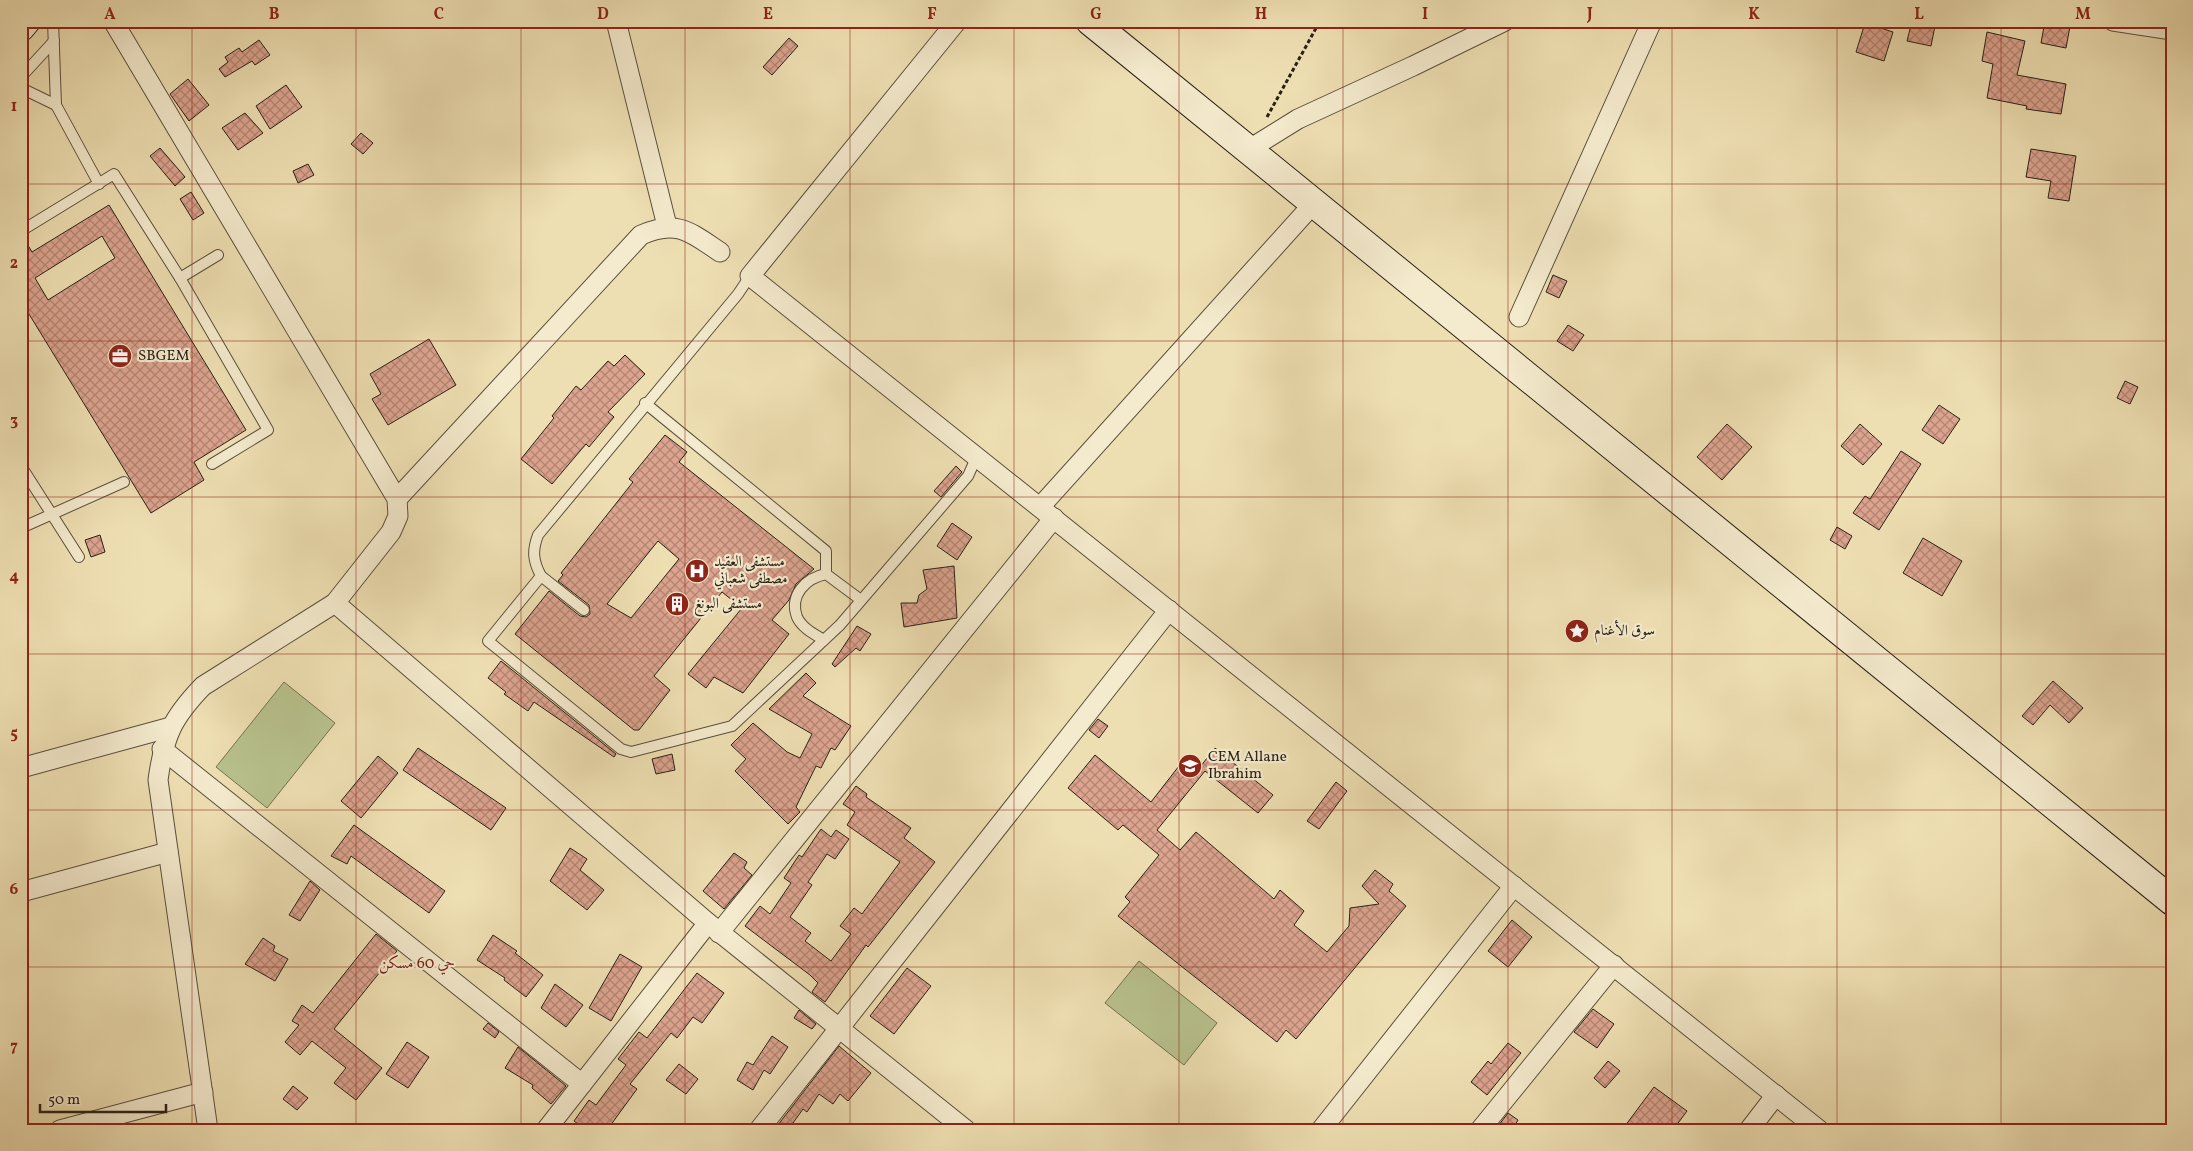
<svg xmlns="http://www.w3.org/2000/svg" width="2193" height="1151" font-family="Vollkorn,Amiri,serif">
<defs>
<pattern id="building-cross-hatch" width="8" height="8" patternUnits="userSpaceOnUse" patternTransform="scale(1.25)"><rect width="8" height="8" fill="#dca38e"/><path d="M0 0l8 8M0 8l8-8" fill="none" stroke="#b28473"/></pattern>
</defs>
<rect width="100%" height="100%" fill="#eedfb2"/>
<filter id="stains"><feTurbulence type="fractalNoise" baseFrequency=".004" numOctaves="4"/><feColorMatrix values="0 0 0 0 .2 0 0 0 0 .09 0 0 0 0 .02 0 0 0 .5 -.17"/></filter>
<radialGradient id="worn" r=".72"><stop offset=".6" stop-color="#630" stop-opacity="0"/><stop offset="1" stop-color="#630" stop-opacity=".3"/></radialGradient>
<g fill="#b8c28d" stroke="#707252">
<path d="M 284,682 L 335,723 L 267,808 L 216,767 Z"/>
<path d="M 1139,961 L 1217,1023 L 1184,1065 L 1105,1003 Z"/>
</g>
<g fill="url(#building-cross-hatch)" stroke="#292116" fill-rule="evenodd">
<path d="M 1912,21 L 1936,21 L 1931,46 L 1907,41 Z"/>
<path d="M 2045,21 L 2071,21 L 2066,48 L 2041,43 Z"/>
<path d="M 1865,23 L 1893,32 L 1884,61 L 1856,52 Z"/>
<path d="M 1987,32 L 2025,41 L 2017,75 L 2066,84 L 2061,114 L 2026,109 L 2027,106 L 1987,98 L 1993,64 L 1982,61 Z"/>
<path d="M 789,38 L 798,46 L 772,75 L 763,67 Z"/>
<path d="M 259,40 L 270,55 L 255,65 L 252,61 L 225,77 L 219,69 L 228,62 L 225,57 L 239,48 L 242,52 Z"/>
<path d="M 188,79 L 209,105 L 189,121 L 170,94 Z"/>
<path d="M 286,85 L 302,107 L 270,129 L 256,106 Z"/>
<path d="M 245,113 L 263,133 L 238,150 L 222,128 Z"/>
<path d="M 361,133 L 373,143 L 363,154 L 351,144 Z"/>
<path d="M 160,148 L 185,177 L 175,186 L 150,156 Z"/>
<path d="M 2031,149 L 2076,156 L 2069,201 L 2048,198 L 2051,181 L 2026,177 Z"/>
<path d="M 308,164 L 314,175 L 298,183 L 293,171 Z"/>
<path d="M 191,192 L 204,213 L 193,220 L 180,199 Z"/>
<path d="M 109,205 L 246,430 L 194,462 L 204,480 L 151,513 L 21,301 L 21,238 L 23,237 L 32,252 ZM 102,236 L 115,258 L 48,300 L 35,278 Z"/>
<path d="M 1553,275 L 1567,281 L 1559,298 L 1546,292 Z"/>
<path d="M 1568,325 L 1584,335 L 1573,351 L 1557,341 Z"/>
<path d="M 429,339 L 456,385 L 388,425 L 372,399 L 381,394 L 370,374 Z"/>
<path d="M 625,355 L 645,374 L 608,412 L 614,417 L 589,447 L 586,444 L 552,484 L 521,459 L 554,418 L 552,416 L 576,386 L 581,390 L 608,361 L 614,366 Z"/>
<path d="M 2125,381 L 2138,387 L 2130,404 L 2117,398 Z"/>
<path d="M 1939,405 L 1960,419 L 1943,444 L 1922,430 Z"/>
<path d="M 1727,424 L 1752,447 L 1722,480 L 1697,457 Z"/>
<path d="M 1860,424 L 1882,444 L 1863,465 L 1841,446 Z"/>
<path d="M 665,435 L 687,452 L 679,462 L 814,569 L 796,584 L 789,600 L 772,620 L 789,634 L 743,693 L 714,677 L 706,688 L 688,674 L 742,608 L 722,592 L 654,676 L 670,690 L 639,730 L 634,730 L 515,634 L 549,591 L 580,616 L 586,617 L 590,614 L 589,605 L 558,581 L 563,575 L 561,573 L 633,482 L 629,479 ZM 658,541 L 679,559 L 631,618 L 607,604 Z"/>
<path d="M 1901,451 L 1921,464 L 1879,530 L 1853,513 L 1865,496 L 1870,499 Z"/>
<path d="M 956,466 L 962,472 L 941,497 L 934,491 Z"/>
<path d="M 952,523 L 972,537 L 957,560 L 937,546 Z"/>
<path d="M 1837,527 L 1852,536 L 1845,549 L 1830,540 Z"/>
<path d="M 100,535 L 105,552 L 91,557 L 85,540 Z"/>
<path d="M 1923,538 L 1962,561 L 1942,596 L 1903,573 Z"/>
<path d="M 954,566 L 957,618 L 904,627 L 901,603 L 917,603 L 919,595 L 927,589 L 923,570 Z"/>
<path d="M 857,626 L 871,634 L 860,651 L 856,648 L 835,667 L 832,664 Z"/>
<path d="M 501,661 L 616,754 L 614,757 L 534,702 L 528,711 L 504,694 L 506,692 L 488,678 Z"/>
<path d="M 806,673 L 816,683 L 803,696 L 851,726 L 835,750 L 831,748 L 821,768 L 816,766 L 796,807 L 800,812 L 788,824 L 735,771 L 746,759 L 731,745 L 753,723 L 787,752 L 800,758 L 812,734 L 769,709 Z"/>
<path d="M 2053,681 L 2083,708 L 2069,723 L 2050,705 L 2033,725 L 2022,716 Z"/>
<path d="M 1098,719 L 1108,726 L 1099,738 L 1089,730 Z"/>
<path d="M 418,748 L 506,808 L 491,830 L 403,770 Z"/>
<path d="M 1215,748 L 1273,795 L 1258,813 L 1205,771 L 1157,830 L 1180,850 L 1196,832 L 1274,899 L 1280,890 L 1304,911 L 1294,925 L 1327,952 L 1349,926 L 1350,908 L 1379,904 L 1362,886 L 1375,870 L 1393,884 L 1389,891 L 1406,906 L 1296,1039 L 1286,1030 L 1277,1042 L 1118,916 L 1130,902 L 1125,897 L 1159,855 L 1123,825 L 1118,830 L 1068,788 L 1095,755 L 1151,802 L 1186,757 L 1200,767 Z"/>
<path d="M 672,754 L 675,770 L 656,774 L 652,759 Z"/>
<path d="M 378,756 L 398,773 L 361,818 L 341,801 Z"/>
<path d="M 1336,782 L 1347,791 L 1319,829 L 1307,821 Z"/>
<path d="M 856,786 L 867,794 L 866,797 L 911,828 L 904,838 L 935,862 L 868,947 L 866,945 L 825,1002 L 812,992 L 818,983 L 810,975 L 745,926 L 760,906 L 770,914 L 791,883 L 784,878 L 799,855 L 802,857 L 821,829 L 831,837 L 836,830 L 849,839 L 835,859 L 827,854 L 808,882 L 812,885 L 790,917 L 811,933 L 805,941 L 831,961 L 851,934 L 840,926 L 854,908 L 862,914 L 900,862 L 847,825 L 855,812 L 843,804 Z"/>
<path d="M 354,825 L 445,891 L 429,913 L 351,856 L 347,864 L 331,856 Z"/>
<path d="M 570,848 L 587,859 L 580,870 L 604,890 L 587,910 L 550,881 Z"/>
<path d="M 734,853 L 747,862 L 744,868 L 752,875 L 724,909 L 703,891 Z"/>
<path d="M 310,881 L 320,890 L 300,921 L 289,915 Z"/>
<path d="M 1512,920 L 1532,937 L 1508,967 L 1488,951 Z"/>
<path d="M 376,934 L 397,951 L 334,1029 L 382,1068 L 356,1100 L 334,1083 L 346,1068 L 312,1041 L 300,1055 L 285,1042 L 299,1025 L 292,1021 L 302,1005 L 313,1013 Z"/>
<path d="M 493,935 L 517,951 L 515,953 L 543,975 L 526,997 L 504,980 L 505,978 L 477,960 Z"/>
<path d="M 263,938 L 275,946 L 273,951 L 288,959 L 275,981 L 245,964 Z"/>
<path d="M 620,954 L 642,967 L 611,1021 L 589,1008 Z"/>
<path d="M 907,968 L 931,986 L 894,1034 L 870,1016 Z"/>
<path d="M 697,973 L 724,993 L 702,1023 L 693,1017 L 677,1038 L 671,1033 L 630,1084 L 637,1089 L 610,1126 L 609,1124 L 604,1130 L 586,1130 L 574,1121 L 589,1100 L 596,1105 L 626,1065 L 618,1059 L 639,1032 L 647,1038 Z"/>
<path d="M 555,984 L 583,1005 L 566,1027 L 541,1008 Z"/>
<path d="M 1593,1009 L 1614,1024 L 1597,1048 L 1574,1032 Z"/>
<path d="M 799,1010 L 816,1024 L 812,1029 L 794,1018 Z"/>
<path d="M 488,1023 L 499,1032 L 495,1038 L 483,1029 Z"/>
<path d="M 772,1036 L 788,1047 L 770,1074 L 764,1070 L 753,1090 L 737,1080 L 747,1062 L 753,1065 Z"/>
<path d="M 407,1042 L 429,1057 L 408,1088 L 386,1074 Z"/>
<path d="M 1508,1043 L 1521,1053 L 1487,1095 L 1471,1082 L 1488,1061 L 1491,1064 Z"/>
<path d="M 839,1046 L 871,1073 L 848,1101 L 840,1094 L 833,1104 L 819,1094 L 807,1112 L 803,1109 L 788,1130 L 774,1130 Z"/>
<path d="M 518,1047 L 566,1086 L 551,1104 L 532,1088 L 533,1085 L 505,1068 Z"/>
<path d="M 1608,1061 L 1620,1071 L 1605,1088 L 1594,1078 Z"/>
<path d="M 679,1064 L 698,1079 L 686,1094 L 666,1080 Z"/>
<path d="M 293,1086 L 308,1098 L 297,1110 L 283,1099 Z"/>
<path d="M 1654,1087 L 1687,1111 L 1673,1130 L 1622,1130 Z"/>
<path d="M 1508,1113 L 1518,1120 L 1512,1130 L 1495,1130 Z"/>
</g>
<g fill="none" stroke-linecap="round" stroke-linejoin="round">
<g stroke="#5a503d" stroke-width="12">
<g id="lane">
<path d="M 53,21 L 56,105 L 99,184"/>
<path d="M 21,77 L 54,41"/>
<path d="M 21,88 L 56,105"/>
<path d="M 21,231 L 114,174 L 180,278 L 218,255"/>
<path d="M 180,278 L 268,430 L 212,464"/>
<path d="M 645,403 L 826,551 L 826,574"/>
<path d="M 21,466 L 79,557"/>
<path d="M 21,528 L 124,482"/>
<path d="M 541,576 C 533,561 532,551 538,535 L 738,294 L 750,276"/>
<path d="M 584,610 L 541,576 L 488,641 L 621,749 L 631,752 L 732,726 L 840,625 L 968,476 L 977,456"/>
<path d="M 824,640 C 814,634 802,628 797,617 C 789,595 806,578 826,574 L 861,600"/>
</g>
</g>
<g stroke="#5a503d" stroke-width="21">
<g id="street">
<path d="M 113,21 L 397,499 L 398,516 L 391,532 L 335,603 L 203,686 C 172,718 164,736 158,780 L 208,1130"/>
<path d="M 616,21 L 667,226"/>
<path d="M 957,21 L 750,276 L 1819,1130"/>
<path d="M 2113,21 L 2172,30"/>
<path d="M 1248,150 L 1298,119 L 1413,66 L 1505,21"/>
<path d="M 1519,317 L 1652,21"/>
<path d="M 397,499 L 641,235 C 677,219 690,232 720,252"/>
<path d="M 1040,507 L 1314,203"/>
<path d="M 335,603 L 708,923 L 966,1130"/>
<path d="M 162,749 L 582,1084"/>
<path d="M 21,768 L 171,727"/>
<path d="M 21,892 L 168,852"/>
<path d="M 719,933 L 1054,518"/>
<path d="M 60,1130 L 203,1092"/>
<path d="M 546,1130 L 708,923"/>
<path d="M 759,1130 L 1169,610"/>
<path d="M 1321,1130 L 1514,886"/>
<path d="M 1480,1130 L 1614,965"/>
<path d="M 1749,1130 L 1776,1095"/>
</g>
</g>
<g stroke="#292116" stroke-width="30">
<g id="secondary">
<path d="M 1090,21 L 2172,901"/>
<path d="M 21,27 L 26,21"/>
</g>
</g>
<path stroke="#292116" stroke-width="3" stroke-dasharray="4 2.5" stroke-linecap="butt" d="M 1267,117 L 1320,21"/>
<use href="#lane" stroke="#f4eacd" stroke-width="10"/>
<use href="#street" stroke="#f4eacd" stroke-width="19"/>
<use href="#secondary" stroke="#f4eacd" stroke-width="28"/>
</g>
<path fill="none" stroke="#8f2418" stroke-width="1" stroke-opacity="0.55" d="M 192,21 L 192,1130M 356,21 L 356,1130M 521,21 L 521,1130M 685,21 L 685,1130M 850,21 L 850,1130M 1014,21 L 1014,1130M 1179,21 L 1179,1130M 1343,21 L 1343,1130M 1508,21 L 1508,1130M 1672,21 L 1672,1130M 1837,21 L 1837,1130M 2001,21 L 2001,1130M 21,184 L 2172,184M 21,341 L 2172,341M 21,497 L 2172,497M 21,654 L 2172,654M 21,810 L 2172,810M 21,967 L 2172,967"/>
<defs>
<g id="office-disc" transform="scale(1.25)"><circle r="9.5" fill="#8f2418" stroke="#f4eacd"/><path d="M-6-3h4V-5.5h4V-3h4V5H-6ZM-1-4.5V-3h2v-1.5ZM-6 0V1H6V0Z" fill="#fff"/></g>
<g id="hospital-disc" transform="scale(1.25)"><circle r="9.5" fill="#8f2418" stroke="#f4eacd"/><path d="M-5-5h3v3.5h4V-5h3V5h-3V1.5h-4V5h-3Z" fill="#fff"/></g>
<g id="building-disc" transform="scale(1.25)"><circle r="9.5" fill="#8f2418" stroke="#f4eacd"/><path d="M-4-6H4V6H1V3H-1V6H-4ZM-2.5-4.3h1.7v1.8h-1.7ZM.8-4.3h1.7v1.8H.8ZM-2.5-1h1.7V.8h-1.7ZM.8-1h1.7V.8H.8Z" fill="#fff"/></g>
<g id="sight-disc" transform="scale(1.25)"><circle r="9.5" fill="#8f2418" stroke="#f4eacd"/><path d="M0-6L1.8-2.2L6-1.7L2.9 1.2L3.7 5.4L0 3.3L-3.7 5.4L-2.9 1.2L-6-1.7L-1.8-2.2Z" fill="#fff"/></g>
<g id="school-disc" transform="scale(1.25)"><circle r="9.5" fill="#8f2418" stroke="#f4eacd"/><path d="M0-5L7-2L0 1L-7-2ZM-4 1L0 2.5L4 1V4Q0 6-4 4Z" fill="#fff"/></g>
</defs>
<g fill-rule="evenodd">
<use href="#office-disc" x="120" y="356"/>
<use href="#hospital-disc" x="697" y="571"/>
<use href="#building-disc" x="677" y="604"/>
<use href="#sight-disc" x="1577" y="631"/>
<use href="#school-disc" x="1190" y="766"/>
</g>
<g text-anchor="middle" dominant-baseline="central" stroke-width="4.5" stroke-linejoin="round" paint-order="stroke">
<g font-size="15" fill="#292116" stroke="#f4eacd" text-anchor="start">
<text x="138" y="356">SBGEM</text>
<text x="714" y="562">مستشفى العقيد<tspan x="714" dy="17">مصطفى شعباني</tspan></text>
<text x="694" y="604">مستشفى البونغ</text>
<text x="1594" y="631">سوق الأغنام</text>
<text x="1208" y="757">CEM Allane<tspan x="1208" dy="17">Ibrahim</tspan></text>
</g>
<g font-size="16" fill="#7a1f14" stroke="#f4eacd">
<text x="417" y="964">حي 60 مسكن</text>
</g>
</g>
<rect width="2193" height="1151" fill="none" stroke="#eedfb2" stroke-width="55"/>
<path d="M40 1104v8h126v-8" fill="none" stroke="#292116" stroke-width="2.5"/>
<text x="48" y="1104" font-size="15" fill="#292116" stroke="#f4eacd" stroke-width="4" paint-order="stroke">50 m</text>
<rect x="28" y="28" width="2138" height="1096" fill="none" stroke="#8f2418" stroke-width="2"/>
<g font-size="16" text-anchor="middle" font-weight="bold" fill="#8f2418">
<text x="110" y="19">A</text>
<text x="274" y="19">B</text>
<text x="439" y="19">C</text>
<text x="603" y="19">D</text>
<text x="768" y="19">E</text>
<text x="932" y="19">F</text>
<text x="1096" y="19">G</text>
<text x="1261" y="19">H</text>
<text x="1425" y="19">I</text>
<text x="1590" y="19">J</text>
<text x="1754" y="19">K</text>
<text x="1919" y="19">L</text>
<text x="2083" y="19">M</text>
<text x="14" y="111">1</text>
<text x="14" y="268">2</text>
<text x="14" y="425">3</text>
<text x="14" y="581">4</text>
<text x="14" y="738">5</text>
<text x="14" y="894">6</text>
<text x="14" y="1051">7</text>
</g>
<rect width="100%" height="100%" filter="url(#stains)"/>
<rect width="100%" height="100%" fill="url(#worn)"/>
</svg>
